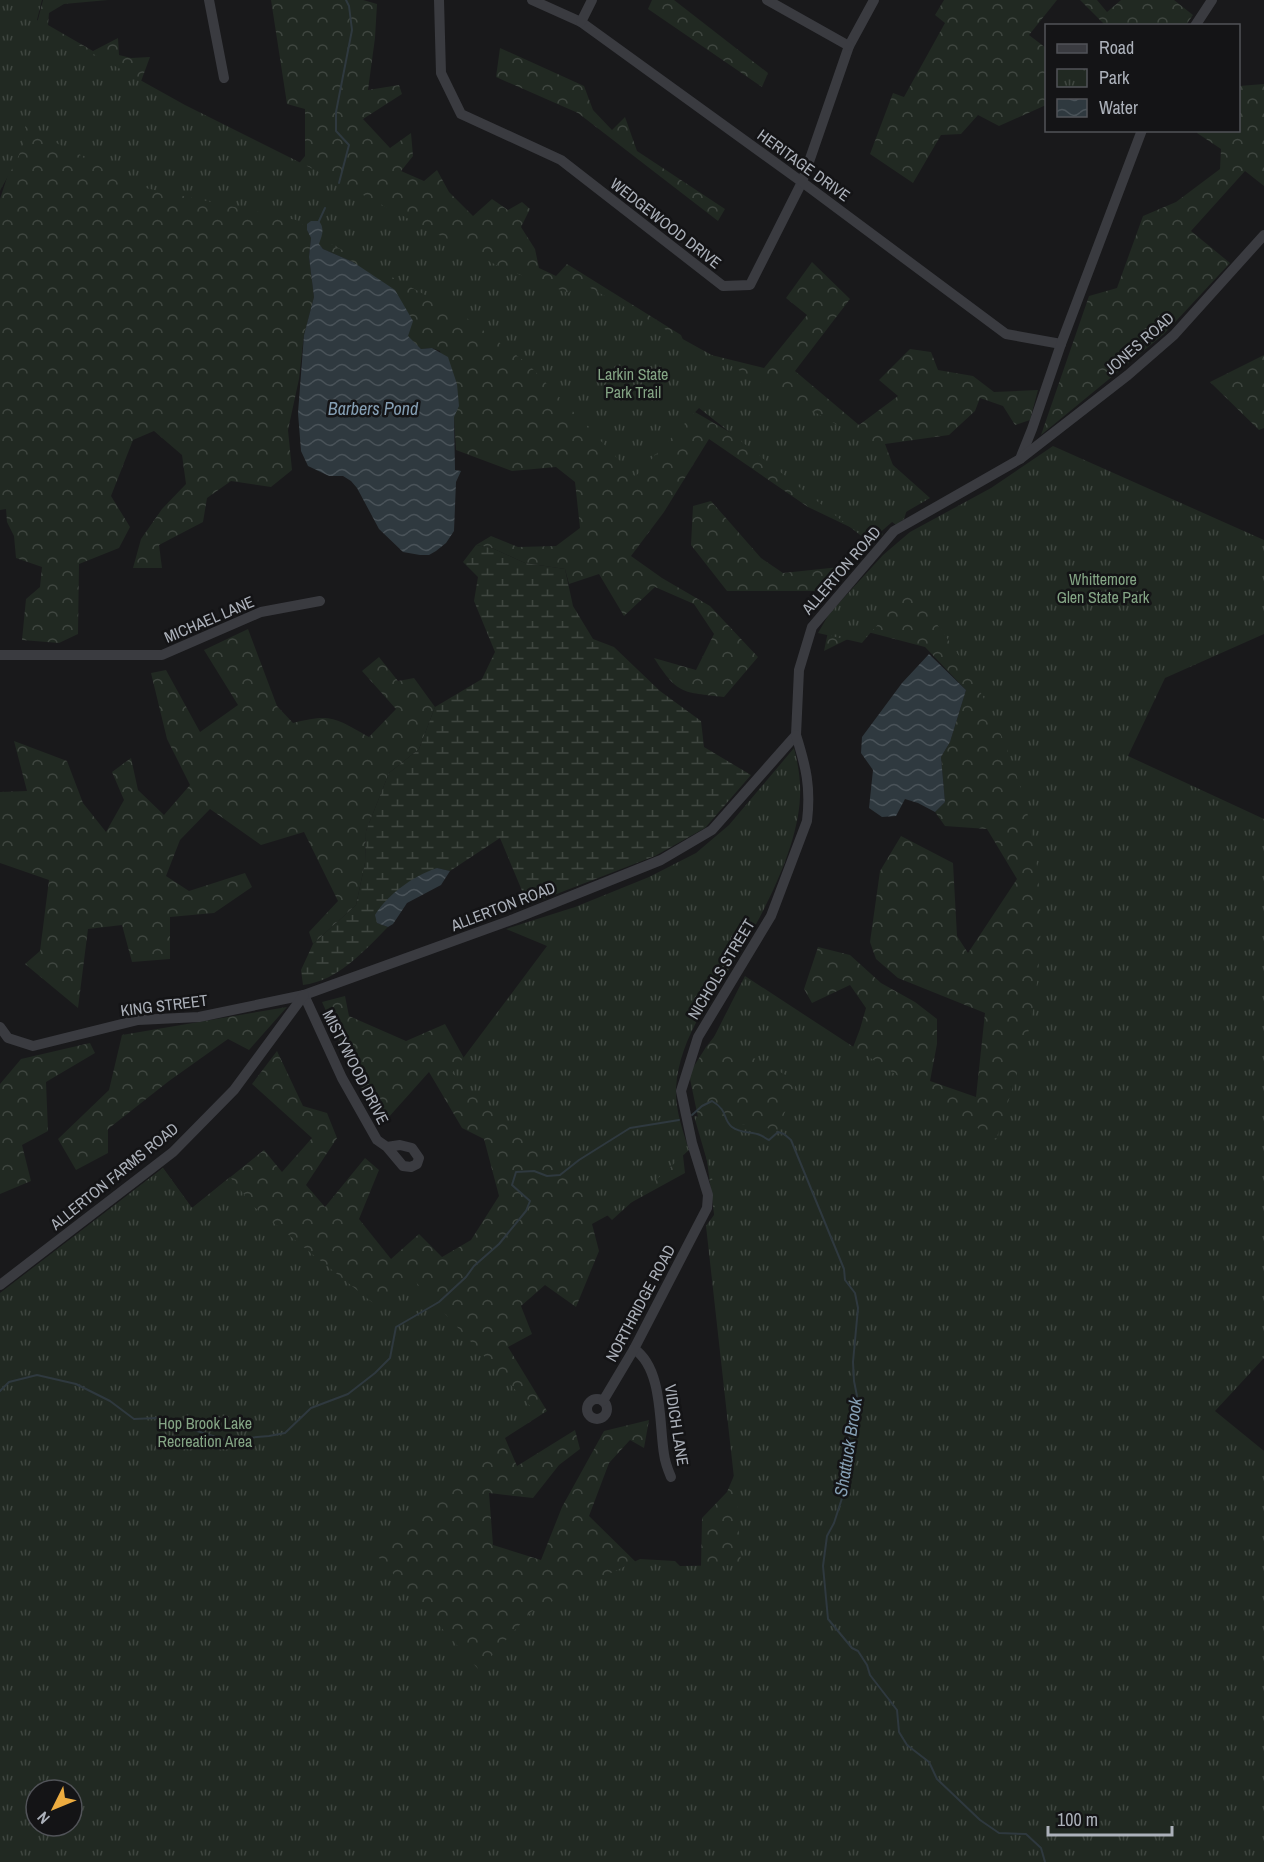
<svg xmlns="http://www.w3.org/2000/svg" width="1264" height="1862" font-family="'Archivo Narrow',sans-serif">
<defs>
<pattern id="forest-crowns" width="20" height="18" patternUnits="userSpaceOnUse" patternTransform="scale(1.5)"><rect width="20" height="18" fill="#212922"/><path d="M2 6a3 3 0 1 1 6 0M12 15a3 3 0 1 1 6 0" fill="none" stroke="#3f4640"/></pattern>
<pattern id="wetland-marsh" width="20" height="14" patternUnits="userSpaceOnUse" patternTransform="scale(1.5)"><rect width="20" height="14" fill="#212922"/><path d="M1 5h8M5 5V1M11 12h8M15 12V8" fill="none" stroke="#3f4640"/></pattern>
<pattern id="park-tufts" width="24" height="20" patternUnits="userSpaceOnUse" patternTransform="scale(1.5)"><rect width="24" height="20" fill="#212922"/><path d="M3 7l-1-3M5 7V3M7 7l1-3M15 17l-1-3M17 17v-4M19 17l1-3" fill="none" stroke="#3f4640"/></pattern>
<pattern id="water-waves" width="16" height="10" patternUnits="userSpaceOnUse" patternTransform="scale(1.5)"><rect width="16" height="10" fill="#2f393f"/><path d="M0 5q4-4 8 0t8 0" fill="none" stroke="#4a5359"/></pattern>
</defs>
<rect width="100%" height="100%" fill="#19191b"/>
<g fill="url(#forest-crowns)" fill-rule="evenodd">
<path d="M 43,0 L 108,0 L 64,4 L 49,13 L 48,25 L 93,51 L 118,38 L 119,55 L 131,58 L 150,57 L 140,84 L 296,167 L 305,156 L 305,109 L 287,104 L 271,0 L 363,0 L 377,4 L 375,38 L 368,90 L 399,85 L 402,94 L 363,119 L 390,148 L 411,133 L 413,156 L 401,171 L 424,181 L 437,170 L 449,192 L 473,216 L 492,199 L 508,210 L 522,202 L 530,209 L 521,227 L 535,249 L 539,268 L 556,276 L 567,264 L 681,335 L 687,349 L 764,368 L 807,315 L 786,298 L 812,262 L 850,299 L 795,371 L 859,425 L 898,396 L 879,380 L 910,349 L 931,352 L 938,370 L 973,376 L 994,392 L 1038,390 L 1030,420 L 1015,425 L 1003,406 L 980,398 L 975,411 L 949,435 L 885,444 L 897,476 L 913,491 L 904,519 L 896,525 L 841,482 L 35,31 Z"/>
<path d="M 652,0 L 674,0 L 768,73 L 762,87 L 648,9 Z"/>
<path d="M 944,0 L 1057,0 L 1029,35 L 1046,48 L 1046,105 L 999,126 L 978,115 L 961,134 L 941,135 L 913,183 L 870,154 L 893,93 L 904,97 L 945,23 L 935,15 Z"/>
<path d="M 1080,0 L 1097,0 L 1107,12 L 1121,0 L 1174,0 L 1193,15 L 1186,25 L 1105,25 Z"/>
<path d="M 500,48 L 584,86 L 593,110 L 612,130 L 625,117 L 637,151 L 725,209 L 718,221 L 578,113 L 496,77 Z"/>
<path d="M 31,71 L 695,412 L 807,477 L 883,534 L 877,540 L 808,507 L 709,439 L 664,512 L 631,556 L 662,578 L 710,606 L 758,657 L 724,697 C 682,692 678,695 654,658 L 696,670 L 714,634 L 694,604 L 655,587 L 624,616 L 599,574 L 569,584 L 565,569 L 525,563 L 492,548 L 476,545 L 491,536 L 518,547 L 556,546 L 580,528 L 575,482 L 556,467 L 512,471 L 456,450 L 454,417 L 440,351 L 432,348 L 421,349 L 413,343 L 353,262 L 323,249 L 307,230 L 311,238 L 309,257 L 314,297 L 304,335 L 299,379 L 288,430 L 292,470 L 271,487 L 231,481 L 207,498 L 203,522 L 159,545 L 162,568 L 133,568 L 141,539 L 162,509 L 186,484 L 182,455 L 154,431 L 133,440 L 111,496 L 130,527 L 119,548 L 79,564 L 78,634 L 59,643 L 22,640 L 26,599 L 40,587 L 42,567 L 16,558 L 14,536 L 7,522 L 6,509 L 0,510 L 0,199 L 17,147 Z"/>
<path d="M 1264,84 L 1264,186 L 1245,171 L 1191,231 L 1230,263 L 1164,334 L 1041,435 L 1089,296 L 1117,288 L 1143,216 L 1176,202 L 1220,169 L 1221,149 L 1197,133 L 1198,131 L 1238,130 L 1239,86 Z"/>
<path d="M 1264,355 L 1264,428 L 1259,430 L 1210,382 Z"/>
<path d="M 711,501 L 761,558 L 783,573 L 849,566 L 826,591 L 727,591 L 691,545 L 693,506 Z"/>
<path d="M 901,542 L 1032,748 L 1264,1862 L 0,1862 L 23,1276 L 163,1168 L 192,1208 L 264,1150 L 282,1172 L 312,1138 L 252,1084 L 277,1051 L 303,1106 L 327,1113 L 337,1138 L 306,1185 L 325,1207 L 365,1158 L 379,1170 L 359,1219 L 391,1259 L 419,1234 L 442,1257 L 471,1240 L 499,1196 L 484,1139 L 462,1128 L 429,1072 L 379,1128 L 322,1002 L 345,996 L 349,1016 L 406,1041 L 445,1024 L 479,1085 L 680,1129 L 685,1173 L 592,1224 L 599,1251 L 576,1307 L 545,1285 L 521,1306 L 532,1334 L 508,1347 L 547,1411 L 505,1438 L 517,1466 L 575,1430 L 580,1449 L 559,1465 L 533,1498 L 489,1493 L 493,1545 L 541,1560 L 562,1507 L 604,1431 L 649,1420 L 644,1448 L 630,1440 L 609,1463 L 589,1516 L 645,1571 L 701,1566 L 702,1518 L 727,1492 L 741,1459 L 723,1282 L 707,1161 L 689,1074 L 706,1047 L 747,995 L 847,1063 L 860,1029 L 866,1008 L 850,985 L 812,1003 L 804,989 L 818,947 L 850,955 L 881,983 L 915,1002 L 937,1019 L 937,1044 L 930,1081 L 976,1097 L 985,1013 L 898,978 L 876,959 L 870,942 L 880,871 L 901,836 L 953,863 L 957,936 L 968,953 L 1017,879 L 987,829 L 945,826 L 935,812 L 945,802 L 941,757 L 950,742 L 966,690 L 925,647 L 864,631 L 824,651 L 830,622 ZM 36,1790 L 72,1790 L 72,1826 L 36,1826 Z"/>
<path d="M 248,629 L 277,706 L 293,723 C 332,713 335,718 369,737 L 396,709 L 362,671 L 379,657 L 398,681 L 414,678 L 435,707 L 419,749 L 389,773 L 366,831 L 365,863 L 356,905 L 313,944 L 309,932 L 338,901 L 304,832 L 261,845 L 210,809 L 180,840 L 166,876 L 189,891 L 245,873 L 252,887 L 214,913 L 170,917 L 170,959 L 132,962 L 122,925 L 88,929 L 78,1008 L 25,964 L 40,951 L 49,880 L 0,863 L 0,792 L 27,791 L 14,741 L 67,761 L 83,803 L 106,832 L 124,800 L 112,772 L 131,758 L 138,790 L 164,815 L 190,785 L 167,739 L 151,673 L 166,670 L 200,732 L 238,705 L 204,650 Z"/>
<path d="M 287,1007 L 249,1050 L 228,1039 L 169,1081 L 108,1129 L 108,1153 L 76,1170 L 58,1139 L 109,1090 L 122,1035 Z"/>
<path d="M 90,1043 L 95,1053 L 46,1082 L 48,1131 L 22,1145 L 31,1181 L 0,1194 L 0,1084 L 21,1059 Z"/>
</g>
<path fill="url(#wetland-marsh)" d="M 476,545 L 492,548 L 525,563 L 565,569 L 573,606 L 593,639 L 614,647 L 660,691 L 701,721 L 704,747 L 751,775 L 705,828 L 655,856 L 528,905 L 500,838 L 450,871 L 437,868 L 377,923 L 388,927 C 364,951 338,981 303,985 L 301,970 L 313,944 L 356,905 L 365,863 L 366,831 L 389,773 L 419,749 L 435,707 L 482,679 L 495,652 L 474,601 L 478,577 L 463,562 Z"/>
<g fill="url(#park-tufts)" fill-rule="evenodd">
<path d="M 0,0 L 42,0 L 37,20 L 88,51 L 185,105 L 325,175 L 502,268 L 569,293 L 576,280 L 865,440 L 930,498 L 899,516 L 869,542 L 699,408 L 635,477 L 528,364 L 464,316 L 320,238 L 296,220 L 136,186 L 25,126 C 28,146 9,173 0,191 Z"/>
<path d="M 1053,446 L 1264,540 L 1264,634 L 1165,678 L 1128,756 L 1264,819 L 1264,1358 L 1215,1411 L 1264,1451 L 1264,1862 L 0,1862 L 0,1293 L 163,1168 L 192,1208 L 230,1177 L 254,1207 L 373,1303 L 413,1279 L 532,1408 L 372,1550 L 479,1670 L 532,1611 L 640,1559 L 675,1561 L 680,1566 L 741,1565 L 737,1505 L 706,1226 L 714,1215 L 716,1192 L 694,1116 L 778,1130 L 797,1081 L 714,1037 L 745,976 L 996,1140 C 1010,1095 1026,1051 1034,1004 C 1056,869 1022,742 942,631 C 930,614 914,599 900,584 C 894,611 879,622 862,643 L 818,633 L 829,614 L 883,555 L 910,532 L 991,488 ZM 36,1790 L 72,1790 L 72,1826 L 36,1826 Z"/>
<path d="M 794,748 C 798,764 801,780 800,797 C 798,850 760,921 732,965 C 707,1003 679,1041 676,1088 C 675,1109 683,1131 689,1150 L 612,1220 L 583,1191 L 558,1172 L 452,1073 L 547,946 L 506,929 L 575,907 L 649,877 L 696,853 L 729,825 Z"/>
</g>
<g fill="url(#water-waves)">
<path d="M 311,221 L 319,221 C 325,229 322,235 319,244 L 323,249 L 353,262 L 395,290 L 413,321 L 408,336 L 421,349 L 432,348 L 448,357 L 457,384 L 459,406 L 454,417 L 455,470 L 461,471 L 456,482 L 454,531 L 446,543 L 436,551 L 429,555 L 420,555 L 403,552 L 379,529 L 357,488 L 351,481 L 343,476 L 329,476 L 308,466 L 301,451 L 298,413 L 304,335 L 314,297 L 309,257 L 311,238 L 307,230 L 307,224 Z"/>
<path d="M 929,654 L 966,690 L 950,742 L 941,757 L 945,802 L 935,812 L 918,803 L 905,799 L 896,816 L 882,817 L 869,808 L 873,770 L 861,753 L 862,737 L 902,683 Z"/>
<path d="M 437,868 L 450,871 L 441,885 L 407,903 L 393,924 L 388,927 L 377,923 L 375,915 C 388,894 413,876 437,868 Z"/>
</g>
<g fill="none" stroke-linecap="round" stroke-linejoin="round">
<g stroke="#2f393f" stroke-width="2">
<path d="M 339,183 L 349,145 L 336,131 L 336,112 L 352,30 L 349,6 L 346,0"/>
<path d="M 319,221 L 325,208"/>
<path d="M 692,1115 L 702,1106 L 712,1101 C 729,1111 722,1119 732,1127 C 741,1134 752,1131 760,1135 C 763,1136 766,1139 769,1140 L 778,1132 L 784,1134 L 791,1140 L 844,1269 L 845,1280 L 855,1293 L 858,1308 L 853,1362 L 854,1381 L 857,1396 L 852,1411 L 844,1492 L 834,1523 L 827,1536 L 823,1566 L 828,1619 L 852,1648 L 858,1651 L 867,1665 L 870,1675 L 897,1710 L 899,1732 L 907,1745 L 929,1762 L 937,1779 L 980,1820 L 999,1833 L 1026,1834 L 1041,1848 L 1045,1862"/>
<path d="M 0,1391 L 9,1382 L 37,1375 L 76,1384 L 110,1401 L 134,1419 L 157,1418 L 225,1440 L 269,1436 L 285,1433 L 311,1408 L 348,1394 L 375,1373 L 390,1358 L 396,1327 L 439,1302 L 466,1277 L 474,1266 L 499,1244 L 526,1211 L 530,1201 L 512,1185 L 516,1172 L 534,1171 L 547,1176 L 560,1175 L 579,1160 L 630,1128 L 679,1120"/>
</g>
<g stroke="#3a3b40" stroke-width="10">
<path d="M 209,0 L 224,78"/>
<path d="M 439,0 L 441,73 L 461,114 L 561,160 L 723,286 L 750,285 L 802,182 L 849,46 L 874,0"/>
<path d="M 532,0 L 581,22 L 802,182 L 1006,334 L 1061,344"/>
<path d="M 767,0 L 849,46"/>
<path d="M 581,22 L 592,0"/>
<path d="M 1195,26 L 1212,0"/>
<path d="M 1020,459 L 1032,429 L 1061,344 L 1142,130"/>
<path d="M 0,655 L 162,655 L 261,612 L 320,601"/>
<path d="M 304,995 L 342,1078 L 377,1140 L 387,1147 L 403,1166 L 411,1167 L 417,1164 L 419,1158 L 412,1148 L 400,1145 L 387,1147"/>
<path d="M 0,1027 L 8,1038 L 33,1046 L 138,1020 L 199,1017 L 304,995 L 514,919 L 661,860 L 712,830 L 796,735 L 799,670 L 812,627 L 894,531 L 1020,459 L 1128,375 L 1174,335 L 1264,235"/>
<path d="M 0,1285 L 173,1152 L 234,1090 L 304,995"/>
<path d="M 634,1349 C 663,1368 659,1424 664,1454 C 665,1462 668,1470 671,1477"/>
<circle cx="597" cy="1409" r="10"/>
<path d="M 603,1401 L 634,1349 L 707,1208 L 708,1195 L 692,1143 L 681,1091 L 698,1037 L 771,916 L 807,821 C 811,787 806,767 796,735"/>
</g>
</g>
<g text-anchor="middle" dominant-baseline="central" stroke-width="5" stroke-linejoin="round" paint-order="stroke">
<g font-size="16" fill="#acb1ba" stroke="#141416">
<text transform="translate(804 165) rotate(36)">HERITAGE DRIVE</text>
<text transform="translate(666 223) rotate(38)">WEDGEWOOD DRIVE</text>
<text transform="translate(1139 343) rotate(-41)">JONES ROAD</text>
<text transform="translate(841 570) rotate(-49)">ALLERTON ROAD</text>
<text transform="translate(209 619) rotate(-23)">MICHAEL LANE</text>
<text transform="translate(503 906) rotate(-21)">ALLERTON ROAD</text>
<text transform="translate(721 969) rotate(-59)">NICHOLS STREET</text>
<text transform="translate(164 1005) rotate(-7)">KING STREET</text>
<text transform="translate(356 1067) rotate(63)">MISTYWOOD DRIVE</text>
<text transform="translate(114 1176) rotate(-39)">ALLERTON FARMS ROAD</text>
<text transform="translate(640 1303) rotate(-62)">NORTHRIDGE ROAD</text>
<text transform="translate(677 1425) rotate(81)">VIDICH LANE</text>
</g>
<g font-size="16" fill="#84a585" stroke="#141416">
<text x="633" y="374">Larkin State<tspan x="633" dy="18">Park Trail</tspan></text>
<text x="1103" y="579">Whittemore<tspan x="1103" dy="18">Glen State Park</tspan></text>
<text x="205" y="1423">Hop Brook Lake<tspan x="205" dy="18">Recreation Area</tspan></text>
</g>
<g font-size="18" font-style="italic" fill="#859fb4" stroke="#141416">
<text x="373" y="408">Barbers Pond</text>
<text transform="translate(848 1447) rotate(-81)">Shattuck Brook</text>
</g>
</g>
<rect x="1045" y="24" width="195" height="108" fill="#141416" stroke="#515358" stroke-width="1.5"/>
<rect x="1057" y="44" width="30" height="9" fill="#3a3b40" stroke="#515358" stroke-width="1.5"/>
<text x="1099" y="54" font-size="18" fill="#acb1ba">Road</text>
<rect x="1057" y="69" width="30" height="18" fill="url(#park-tufts)" stroke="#515358" stroke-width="1.5"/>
<text x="1099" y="84" font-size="18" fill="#acb1ba">Park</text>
<rect x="1057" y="99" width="30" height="18" fill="url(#water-waves)" stroke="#515358" stroke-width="1.5"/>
<text x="1099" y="114" font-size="18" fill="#acb1ba">Water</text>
<g transform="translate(54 1808) rotate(227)"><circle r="28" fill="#141416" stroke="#515358" stroke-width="1.5"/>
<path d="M0-4.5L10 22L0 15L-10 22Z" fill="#edac40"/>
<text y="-9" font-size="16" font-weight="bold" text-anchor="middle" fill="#acb1ba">N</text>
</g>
<path d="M1048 1826v9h124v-9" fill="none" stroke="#acb1ba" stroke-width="3"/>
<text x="1057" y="1826" font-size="18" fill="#acb1ba" stroke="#141416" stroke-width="4.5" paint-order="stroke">100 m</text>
</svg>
